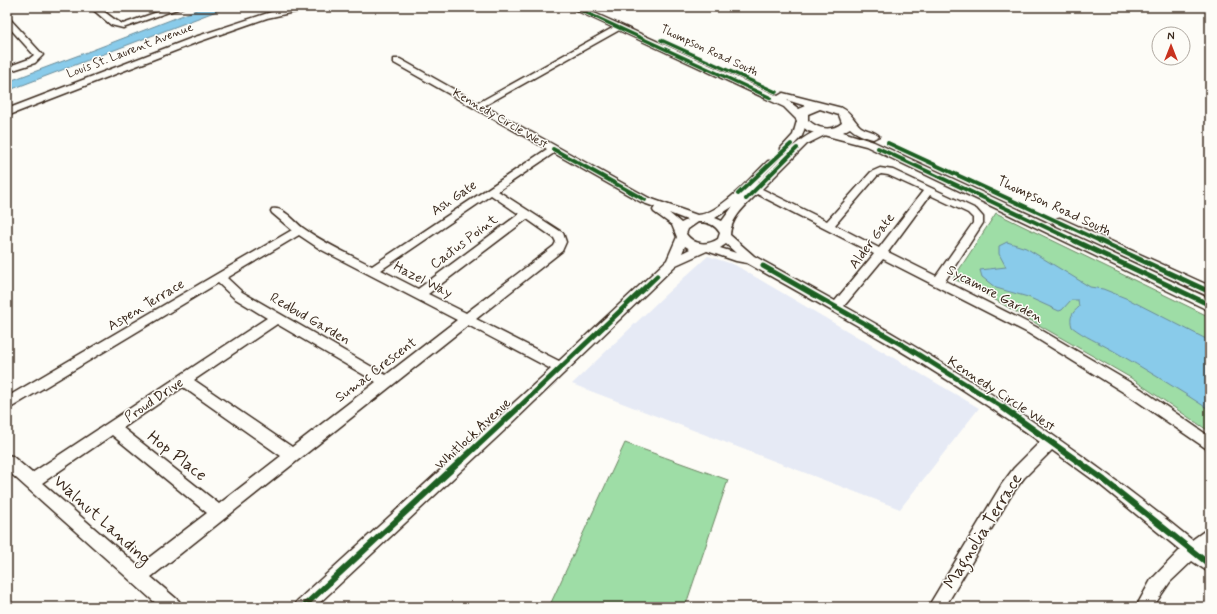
<svg xmlns="http://www.w3.org/2000/svg" width="1217" height="614" font-family="Mynerve,sans-serif">
<rect width="100%" height="100%" fill="#fdfcf7"/>
<filter id="ink" filterUnits="userSpaceOnUse"><feTurbulence type="fractalNoise" baseFrequency=".025" numOctaves="2"/><feDisplacementMap in="SourceGraphic" scale="8" xChannelSelector="R" yChannelSelector="G"/><feConvolveMatrix kernelMatrix="1 2 1 2 8 2 1 2 1" color-interpolation-filters="sRGB"/></filter>
<g filter="url(#ink)">
<path fill="#e6eaf5" d="M 708,256 L 735,265 L 979,408 L 900,509 L 572,384 L 665,295 Z"/>
<g fill="#9edda6" stroke="#6c8462">
<path d="M 996,213 L 1210,317 L 1210,432 L 1131,378 L 971,286 L 953,279 Z"/>
<path d="M 625,443 L 728,480 L 685,607 L 549,607 Z"/>
</g>
<g fill="#89cbea" stroke="#6a8b98">
<path d="M 204,7 L 227,7 L 7,91 L 7,82 L 98,48 Z"/>
<path d="M 1007,242 L 1026,248 L 1090,287 L 1103,289 L 1128,299 L 1210,341 L 1210,410 C 1178,389 1145,369 1112,350 C 1098,342 1085,337 1072,327 C 1069,317 1072,313 1079,307 L 1078,300 L 1071,300 L 1062,310 L 1059,311 L 1028,297 L 996,288 L 982,277 L 980,270 L 1006,267 L 999,254 L 999,246 Z"/>
</g>
<g fill="none" stroke-linecap="round" stroke-linejoin="round">
<g stroke="#3b2a1e" stroke-width="3">
<g id="minor">
<path d="M 90,7 C 104,7 110,19 123,24 L 172,7 L 183,7 L 123,28 L 111,25 Z"/>
<path d="M 7,19 L 10,19 L 43,55 L 35,63 L 7,72 L 7,67 L 29,59 L 34,55 L 7,25 Z"/>
<path d="M 616,26 L 623,28 L 484,106 L 649,198 L 697,215 C 719,215 752,176 768,161 L 774,161 L 776,163 L 774,165 L 755,185 C 769,171 807,125 827,130 L 827,134 L 807,144 L 762,189 L 827,221 L 871,172 L 880,168 L 893,170 L 976,209 L 983,217 L 983,223 L 945,281 L 1036,327 L 1141,389 L 1210,437 L 1210,451 L 1131,397 L 1028,333 L 883,259 L 844,306 C 967,374 1083,451 1192,540 L 1210,527 L 1210,545 L 1204,550 L 1210,555 L 1210,573 L 1192,561 L 1170,582 L 1153,607 L 1136,607 L 1151,580 L 1180,550 L 1099,484 L 1052,450 L 1024,478 L 1012,494 L 945,607 L 928,607 L 1002,484 L 1014,468 L 1040,442 C 947,375 847,319 747,263 L 736,261 L 707,251 L 676,265 L 508,427 L 315,607 L 295,607 L 297,601 L 551,369 L 468,325 L 151,577 L 179,601 L 181,607 L 160,607 L 7,470 L 7,455 L 12,456 L 32,473 L 267,318 L 234,298 L 218,283 L 7,410 L 7,397 L 292,230 L 272,213 L 271,211 L 272,209 C 283,206 295,222 303,228 C 324,243 348,254 372,266 L 547,149 L 394,63 L 394,59 L 400,59 L 478,103 ZM 554,153 L 641,202 L 655,207 L 653,210 L 654,212 L 672,225 L 677,237 L 667,260 L 559,361 L 476,319 L 562,251 L 566,242 L 563,233 L 498,191 ZM 881,174 L 888,175 L 923,191 L 879,248 L 835,225 L 877,176 ZM 757,194 L 874,254 L 835,301 L 754,256 L 730,235 C 731,218 744,207 757,194 ZM 491,195 L 519,214 L 418,289 L 381,270 ZM 930,195 L 968,213 L 973,218 L 973,223 L 936,276 L 888,252 ZM 733,206 L 722,221 L 715,218 L 732,207 ZM 669,213 L 687,220 L 681,223 ZM 527,219 L 554,238 L 556,242 L 554,246 L 466,313 L 428,294 ZM 698,222 C 707,222 715,224 720,233 L 718,239 C 707,246 694,245 686,234 L 688,229 ZM 299,235 L 320,249 L 457,320 L 386,375 L 242,292 L 227,278 ZM 726,244 L 736,253 L 720,248 ZM 685,246 L 690,249 L 682,253 ZM 277,324 L 376,382 L 292,447 L 194,380 ZM 183,387 L 281,456 L 219,504 L 123,428 ZM 112,435 L 207,513 L 138,566 L 42,483 Z"/>
<path d="M 802,118 L 807,121 L 802,136 L 787,152 L 781,152 L 781,148 L 793,135 L 797,121 Z"/>
</g>
</g>
<g stroke="#3b2a1e" stroke-width="3">
<g id="major">
<path d="M 278,7 L 310,7 L 308,9 L 267,18 L 198,42 L 7,116 L 7,109 L 192,38 L 274,11 L 275,8 Z"/>
<path d="M 569,7 L 581,7 L 778,96 L 783,93 L 842,108 C 851,112 854,121 861,127 C 867,131 875,131 879,136 L 873,139 C 865,137 856,134 850,128 L 843,132 L 874,142 L 1210,299 L 1210,311 L 866,146 L 808,131 L 798,123 L 796,119 L 784,107 ZM 787,100 L 806,106 L 799,109 ZM 820,109 L 839,115 L 842,123 C 831,132 818,129 808,120 L 808,114 Z"/>
<path d="M 1060,218 L 1210,286 L 1210,297 L 1055,225 L 1053,222 L 1055,219 Z"/>
</g>
</g>
<use href="#minor" fill="#fdfcf7" fill-rule="evenodd"/>
<use href="#major" fill="#fdfcf7" fill-rule="evenodd"/>
<g stroke="#fdfcf7" stroke-width="5">
<g id="cycleway-far3">
<path d="M 574,7 L 771,98"/>
<path d="M 661,40 L 776,92"/>
</g>
</g>
<g stroke="#fdfcf7" stroke-width="6">
<g id="cycleway-far2">
<path d="M 888,143 L 1102,242"/>
<path d="M 878,148 L 1077,242"/>
<path d="M 553,149 L 645,200"/>
<path d="M 738,194 L 791,144"/>
<path d="M 746,199 L 797,148"/>
</g>
</g>
<g stroke="#fdfcf7" stroke-width="8">
<g id="cycleway-far1">
<path d="M 1075,241 L 1210,305"/>
<path d="M 1100,241 L 1210,292"/>
<path d="M 763,266 L 908,348 L 1004,408"/>
<path d="M 518,408 L 657,276"/>
</g>
</g>
<g stroke="#fdfcf7" stroke-width="9">
<g id="cycleway">
<path d="M 1002,407 L 1104,480 L 1210,565"/>
<path d="M 303,607 L 519,407"/>
</g>
</g>
<use href="#cycleway-far3" stroke="#1b5e20" stroke-width="3.5"/>
<use href="#cycleway-far2" stroke="#1b5e20" stroke-width="4"/>
<use href="#cycleway-far1" stroke="#1b5e20" stroke-width="5"/>
<use href="#cycleway" stroke="#1b5e20" stroke-width="6"/>
</g>
</g>
<g text-anchor="middle" dominant-baseline="central" stroke-width="3" stroke-linejoin="round" paint-order="stroke">
<g font-size="12" fill="#3b2a1e" stroke="#fdfcf7">
<text transform="translate(130 51) rotate(-21)">Louis St. Laurent Avenue</text>
<text transform="translate(709 51) rotate(25)">Thompson Road South</text>
<text transform="translate(500 119) rotate(30)">Kennedy Circle West</text>
</g>
<g font-size="14" fill="#3b2a1e" stroke="#fdfcf7">
<text transform="translate(454 198) rotate(-34)">Ash Gate</text>
<text transform="translate(1054 206) rotate(25)">Thompson Road South</text>
<text transform="translate(872 241) rotate(-53)">Alder Gate</text>
<text transform="translate(464 242) rotate(-37)">Cactus Point</text>
<text transform="translate(423 280) rotate(27)">Hazel Way</text>
<text transform="translate(995 294) rotate(28)">Sycamore Garden</text>
<text transform="translate(146 305) rotate(-31)">Aspen Terrace</text>
<text transform="translate(310 319) rotate(30)">Redbud Garden</text>
<text transform="translate(376 370) rotate(-37)">Sumac Crescent</text>
<text transform="translate(1001 394) rotate(33)">Kennedy Circle West</text>
<text transform="translate(154 400) rotate(-34)">Proud Drive</text>
<text transform="translate(473 434) rotate(-43)">Whitlock Avenue</text>
</g>
<g font-size="17" fill="#3b2a1e" stroke="#fdfcf7">
<text transform="translate(177 456) rotate(38)">Hop Place</text>
<text transform="translate(102 520) rotate(42)">Walnut Landing</text>
<text transform="translate(983 531) rotate(-58)">Magnolia Terrace</text>
</g>
</g>
<rect width="1217" height="614" fill="none" stroke="#fdfcf7" stroke-width="24"/>
<rect x="12" y="12" width="1193" height="590" fill="none" stroke="#3b2a1e" stroke-width="1.5" filter="url(#ink)"/>
<g transform="translate(1171 46)"><circle r="19" fill="#fdfcf7" stroke="#afa8a0"/>
<path d="M0-3L7 15L0 10L-7 15Z" fill="#c8321e"/>
<text y="-6" font-size="11" font-weight="bold" text-anchor="middle" fill="#3b2a1e">N</text>
</g>
</svg>
